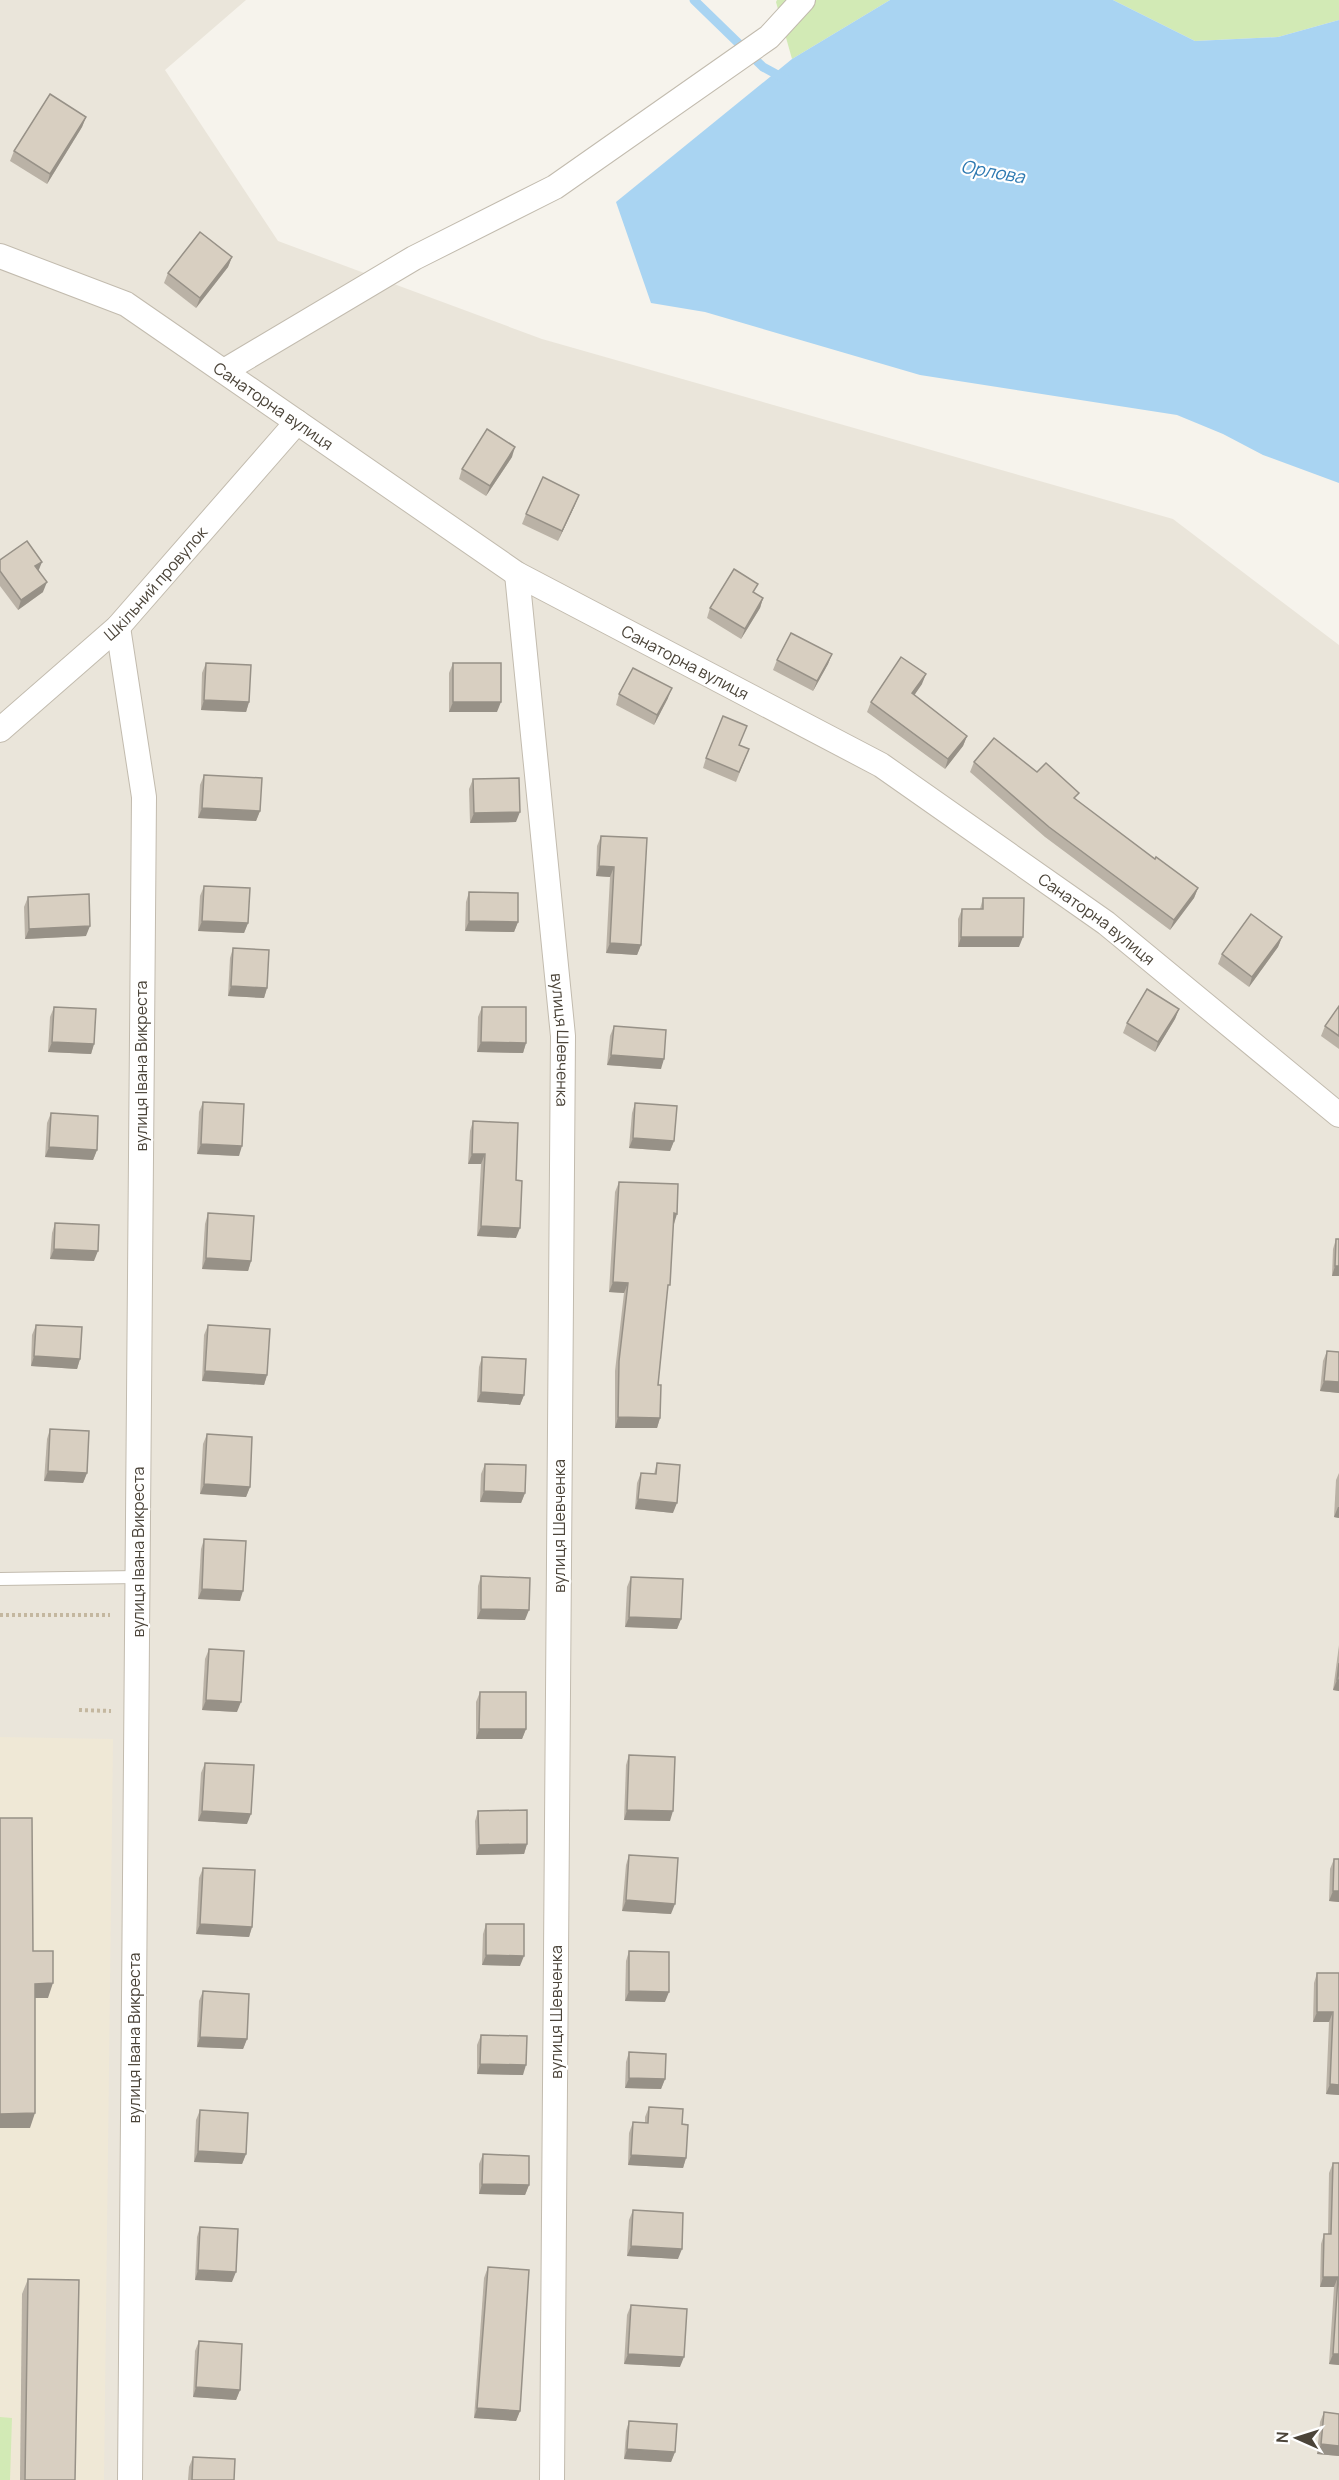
<svg xmlns="http://www.w3.org/2000/svg" width="1339" height="2480" font-family="Manrope,sans-serif">
<rect width="100%" height="100%" fill="#f6f3ec"/>
<path fill="#eae5da" d="M 0,0 L 246,0 L 165,70 L 278,241 L 542,339 L 1173,519 L 1339,645 L 1339,2480 L 0,2480 Z"/>
<path fill="#efe8d6" d="M 0,1737 L 113,1739 L 104,2480 L 0,2480 Z"/>
<g fill="#d2eab5">
<path d="M 777,0 L 890,0 L 792,59 L 776,2 Z"/>
<path d="M 1113,0 L 1339,0 L 1339,20 L 1278,37 L 1195,41 Z"/>
<path d="M 0,2417 L 12,2418 L 10,2480 L 0,2480 Z"/>
</g>
<path fill="#a9d4f2" d="M 890,0 L 1113,0 L 1195,41 L 1278,37 L 1339,20 L 1339,483 L 1263,455 L 1223,434 L 1177,415 L 920,375 L 705,312 L 651,303 L 616,202 L 792,59 Z"/>
<g fill="none" stroke-linecap="round" stroke-linejoin="round">
<path stroke="#a9d4f2" stroke-width="9" d="M 694,0 L 763,67 L 785,79"/>
<g stroke="#c2bbae" stroke-width="14">
<path id="service" d="M 0,1579 L 137,1577"/>
</g>
<g stroke="#c2bbae" stroke-width="26">
<g id="minor">
<path id="s1" d="M 0,256 L 126,304 L 517,574 L 881,765 L 1106,923 L 1339,1115"/>
<path d="M 224,371 L 414,258 L 555,187 L 769,37 L 803,0"/>
<path id="s2" d="M 517,574 L 563,1036 L 552,2480"/>
<path d="M 118,627 L 144,797 L 130,2480"/>
<path id="s3" d="M 0,730 L 118,627 L 297,422"/>
</g>
</g>
<g stroke="#c4b79f" stroke-width="4" stroke-dasharray="3 3" stroke-linecap="butt">
<path d="M 0,1615 L 110,1615"/>
<path d="M 79,1710 L 111,1711"/>
</g>
<use href="#service" stroke="#fff" stroke-width="12"/>
<use href="#minor" stroke="#fff" stroke-width="24"/>
</g>
<g fill="#bab2a6">
<path d="M 86,117 L 82,127 L 47,184 L 10,161 L 14,151 Z"/>
<path d="M 232,257 L 228,267 L 196,308 L 164,283 L 168,273 Z"/>
<path d="M 512,457 L 486,496 L 459,479 L 462,469 Z"/>
<path d="M 575,505 L 558,541 L 522,524 L 526,514 Z"/>
<path d="M 0,560 L 39,571 L 43,592 L 18,610 L 0,586 Z"/>
<path d="M 755,593 L 763,598 L 760,608 L 741,639 L 707,618 L 710,608 Z"/>
<path d="M 832,654 L 828,664 L 813,691 L 773,670 L 777,660 Z"/>
<path d="M 206,663 L 249,702 L 246,712 L 201,710 L 202,673 Z"/>
<path d="M 453,663 L 497,712 L 449,712 L 449,673 Z"/>
<path d="M 922,684 L 914,695 L 967,736 L 963,746 L 945,769 L 867,712 L 871,702 Z"/>
<path d="M 619,694 L 668,698 L 654,725 L 616,705 Z"/>
<path d="M 740,745 L 749,749 L 736,782 L 703,768 L 706,758 Z"/>
<path d="M 974,762 L 1037,772 L 1076,800 L 1155,859 L 1198,888 L 1194,898 L 1170,930 L 1045,837 L 970,772 Z"/>
<path d="M 204,775 L 260,811 L 256,821 L 198,818 L 200,785 Z"/>
<path d="M 473,779 L 516,822 L 470,823 L 469,789 Z"/>
<path d="M 601,836 L 647,838 L 641,945 L 637,955 L 606,953 L 610,877 L 596,876 L 597,846 Z"/>
<path d="M 204,886 L 248,923 L 244,933 L 198,931 L 200,896 Z"/>
<path d="M 469,892 L 518,922 L 514,932 L 465,931 L 466,902 Z"/>
<path d="M 28,897 L 86,936 L 25,939 L 24,907 Z"/>
<path d="M 983,898 L 1019,947 L 958,947 L 958,919 L 962,909 L 980,909 Z"/>
<path d="M 1282,937 L 1278,947 L 1249,987 L 1218,964 L 1222,954 Z"/>
<path d="M 233,948 L 267,988 L 264,998 L 228,996 L 230,958 Z"/>
<path d="M 1339,1006 L 1339,1049 L 1321,1036 L 1325,1026 Z"/>
<path d="M 54,1007 L 94,1044 L 91,1054 L 48,1052 L 50,1017 Z"/>
<path d="M 482,1007 L 526,1043 L 523,1053 L 477,1052 L 478,1017 Z"/>
<path d="M 1179,1009 L 1175,1019 L 1155,1052 L 1123,1033 L 1127,1023 Z"/>
<path d="M 614,1026 L 661,1069 L 607,1065 L 610,1036 Z"/>
<path d="M 203,1102 L 239,1156 L 197,1154 L 199,1112 Z"/>
<path d="M 635,1103 L 674,1141 L 670,1151 L 629,1148 L 632,1113 Z"/>
<path d="M 51,1113 L 97,1150 L 93,1160 L 45,1157 L 47,1123 Z"/>
<path d="M 473,1121 L 516,1180 L 516,1238 L 477,1236 L 481,1164 L 468,1164 L 470,1131 Z"/>
<path d="M 619,1182 L 673,1224 L 658,1385 L 660,1418 L 657,1428 L 615,1428 L 615,1371 L 624,1293 L 609,1292 L 615,1192 Z"/>
<path d="M 208,1213 L 251,1261 L 248,1271 L 202,1269 L 205,1224 Z"/>
<path d="M 55,1223 L 94,1261 L 50,1259 L 52,1233 Z"/>
<path d="M 1336,1239 L 1339,1239 L 1339,1276 L 1332,1276 L 1333,1249 Z"/>
<path d="M 36,1325 L 80,1359 L 77,1369 L 31,1366 L 32,1335 Z"/>
<path d="M 208,1325 L 267,1375 L 264,1385 L 202,1381 L 204,1335 Z"/>
<path d="M 1327,1351 L 1339,1352 L 1339,1393 L 1320,1391 L 1323,1361 Z"/>
<path d="M 482,1357 L 524,1395 L 520,1405 L 477,1402 L 479,1367 Z"/>
<path d="M 50,1429 L 87,1473 L 83,1483 L 44,1481 L 47,1439 Z"/>
<path d="M 207,1434 L 250,1487 L 246,1497 L 200,1494 L 203,1444 Z"/>
<path d="M 657,1463 L 673,1513 L 635,1509 L 637,1483 L 641,1473 L 654,1474 Z"/>
<path d="M 485,1464 L 525,1493 L 521,1503 L 480,1502 L 481,1474 Z"/>
<path d="M 1339,1473 L 1339,1518 L 1334,1517 L 1336,1480 Z"/>
<path d="M 204,1539 L 240,1601 L 198,1599 L 201,1549 Z"/>
<path d="M 481,1576 L 525,1620 L 477,1619 L 478,1586 Z"/>
<path d="M 631,1577 L 681,1619 L 677,1629 L 625,1627 L 627,1587 Z"/>
<path d="M 1339,1645 L 1339,1691 L 1333,1690 Z"/>
<path d="M 209,1649 L 237,1712 L 202,1710 L 205,1659 Z"/>
<path d="M 480,1692 L 526,1729 L 522,1739 L 476,1739 L 476,1702 Z"/>
<path d="M 629,1755 L 670,1821 L 624,1820 L 626,1765 Z"/>
<path d="M 205,1763 L 247,1824 L 198,1821 L 201,1773 Z"/>
<path d="M 478,1811 L 527,1844 L 524,1854 L 476,1855 L 475,1821 Z"/>
<path d="M 629,1855 L 671,1914 L 622,1911 L 626,1865 Z"/>
<path d="M 1334,1859 L 1339,1902 L 1329,1901 L 1330,1869 Z"/>
<path d="M 203,1868 L 252,1927 L 249,1937 L 196,1934 L 199,1878 Z"/>
<path d="M 486,1924 L 520,1966 L 482,1965 L 483,1934 Z"/>
<path d="M 629,1951 L 665,2002 L 625,2001 L 626,1961 Z"/>
<path d="M 1317,1973 L 1339,1973 L 1339,2095 L 1326,2094 L 1329,2022 L 1313,2022 L 1314,1983 Z"/>
<path d="M 203,1991 L 247,2039 L 243,2049 L 197,2047 L 199,2001 Z"/>
<path d="M 481,2035 L 523,2075 L 477,2074 L 477,2045 Z"/>
<path d="M 629,2052 L 665,2079 L 661,2089 L 625,2088 L 626,2062 Z"/>
<path d="M 649,2107 L 682,2124 L 686,2158 L 683,2168 L 628,2165 L 629,2133 L 633,2122 L 645,2123 L 645,2117 Z"/>
<path d="M 200,2110 L 246,2154 L 242,2164 L 194,2162 L 196,2120 Z"/>
<path d="M 483,2154 L 529,2185 L 525,2195 L 479,2194 L 479,2164 Z"/>
<path d="M 1333,2163 L 1339,2163 L 1339,2365 L 1329,2364 L 1334,2287 L 1320,2287 L 1321,2244 L 1324,2234 L 1328,2234 L 1329,2173 Z"/>
<path d="M 633,2210 L 678,2259 L 627,2256 L 629,2220 Z"/>
<path d="M 200,2227 L 232,2282 L 195,2280 L 197,2237 Z"/>
<path d="M 488,2267 L 520,2411 L 516,2421 L 474,2418 L 484,2278 Z"/>
<path d="M 28,2279 L 75,2480 L 20,2480 L 22,2294 Z"/>
<path d="M 631,2305 L 680,2367 L 624,2364 L 627,2315 Z"/>
<path d="M 199,2341 L 240,2390 L 236,2400 L 193,2397 L 195,2351 Z"/>
<path d="M 1324,2412 L 1339,2414 L 1339,2456 L 1317,2454 L 1320,2422 Z"/>
<path d="M 629,2421 L 675,2452 L 671,2462 L 624,2459 L 626,2431 Z"/>
<path d="M 193,2457 L 234,2480 L 188,2480 L 189,2467 Z"/>
</g>
<g fill="#979187">
<path d="M 86,117 L 82,127 L 47,184 L 50,174 Z"/>
<path d="M 232,257 L 228,267 L 196,308 L 200,298 Z"/>
<path d="M 515,447 L 512,457 L 486,496 L 490,486 Z"/>
<path d="M 579,495 L 575,505 L 558,541 L 562,531 Z"/>
<path d="M 42,562 L 38,572 L 35,566 Z"/>
<path d="M 47,582 L 43,592 L 18,610 L 21,600 Z"/>
<path d="M 763,598 L 760,608 L 741,639 L 745,629 Z"/>
<path d="M 832,654 L 828,664 L 813,691 L 817,681 Z"/>
<path d="M 926,674 L 922,684 L 909,703 L 912,693 Z"/>
<path d="M 672,688 L 668,698 L 654,725 L 657,715 Z"/>
<path d="M 204,700 L 249,702 L 246,712 L 201,710 Z"/>
<path d="M 453,702 L 501,702 L 497,712 L 449,712 Z"/>
<path d="M 967,736 L 963,746 L 945,769 L 948,759 Z"/>
<path d="M 202,808 L 260,811 L 256,821 L 198,818 Z"/>
<path d="M 520,812 L 516,822 L 470,823 L 474,813 Z"/>
<path d="M 599,866 L 614,867 L 610,877 L 596,876 Z"/>
<path d="M 1198,888 L 1194,898 L 1170,930 L 1174,920 Z"/>
<path d="M 202,921 L 248,923 L 244,933 L 198,931 Z"/>
<path d="M 469,921 L 518,922 L 514,932 L 465,931 Z"/>
<path d="M 90,926 L 86,936 L 25,939 L 29,929 Z"/>
<path d="M 961,937 L 1023,937 L 1019,947 L 958,947 Z"/>
<path d="M 1282,937 L 1278,947 L 1249,987 L 1252,977 Z"/>
<path d="M 610,943 L 641,945 L 637,955 L 606,953 Z"/>
<path d="M 231,986 L 267,988 L 264,998 L 228,996 Z"/>
<path d="M 1179,1009 L 1175,1019 L 1155,1052 L 1158,1042 Z"/>
<path d="M 52,1042 L 94,1044 L 91,1054 L 48,1052 Z"/>
<path d="M 481,1042 L 526,1043 L 523,1053 L 477,1052 Z"/>
<path d="M 611,1055 L 664,1059 L 661,1069 L 607,1065 Z"/>
<path d="M 633,1138 L 674,1141 L 670,1151 L 629,1148 Z"/>
<path d="M 201,1144 L 242,1146 L 239,1156 L 197,1154 Z"/>
<path d="M 49,1147 L 97,1150 L 93,1160 L 45,1157 Z"/>
<path d="M 472,1154 L 485,1154 L 481,1164 L 468,1164 Z"/>
<path d="M 674,1213 L 677,1214 L 674,1224 Z"/>
<path d="M 481,1226 L 520,1228 L 516,1238 L 477,1236 Z"/>
<path d="M 54,1249 L 98,1251 L 94,1261 L 50,1259 Z"/>
<path d="M 206,1258 L 251,1261 L 248,1271 L 202,1269 Z"/>
<path d="M 1335,1266 L 1339,1266 L 1339,1276 L 1332,1276 Z"/>
<path d="M 613,1282 L 628,1283 L 624,1293 L 609,1292 Z"/>
<path d="M 34,1356 L 80,1359 L 77,1369 L 31,1366 Z"/>
<path d="M 205,1371 L 267,1375 L 264,1385 L 202,1381 Z"/>
<path d="M 1324,1381 L 1339,1382 L 1339,1393 L 1320,1391 Z"/>
<path d="M 481,1392 L 524,1395 L 520,1405 L 477,1402 Z"/>
<path d="M 618,1417 L 660,1418 L 657,1428 L 615,1428 Z"/>
<path d="M 48,1471 L 87,1473 L 83,1483 L 44,1481 Z"/>
<path d="M 204,1484 L 250,1487 L 246,1497 L 200,1494 Z"/>
<path d="M 484,1491 L 525,1493 L 521,1503 L 480,1502 Z"/>
<path d="M 638,1499 L 677,1503 L 673,1513 L 635,1509 Z"/>
<path d="M 1338,1507 L 1339,1507 L 1339,1518 L 1334,1517 Z"/>
<path d="M 202,1589 L 243,1591 L 240,1601 L 198,1599 Z"/>
<path d="M 481,1609 L 529,1610 L 525,1620 L 477,1619 Z"/>
<path d="M 629,1617 L 681,1619 L 677,1629 L 625,1627 Z"/>
<path d="M 1337,1680 L 1339,1680 L 1339,1691 L 1333,1690 Z"/>
<path d="M 206,1700 L 241,1702 L 237,1712 L 202,1710 Z"/>
<path d="M 479,1729 L 526,1729 L 522,1739 L 476,1739 Z"/>
<path d="M 627,1810 L 673,1811 L 670,1821 L 624,1820 Z"/>
<path d="M 202,1811 L 251,1814 L 247,1824 L 198,1821 Z"/>
<path d="M 527,1844 L 524,1854 L 476,1855 L 479,1845 Z"/>
<path d="M 1333,1891 L 1339,1891 L 1339,1902 L 1329,1901 Z"/>
<path d="M 626,1900 L 675,1904 L 671,1914 L 622,1911 Z"/>
<path d="M 200,1924 L 252,1927 L 249,1937 L 196,1934 Z"/>
<path d="M 486,1955 L 524,1956 L 520,1966 L 482,1965 Z"/>
<path d="M 53,1983 L 48,1998 L 29,1998 L 35,1984 Z"/>
<path d="M 629,1991 L 669,1992 L 665,2002 L 625,2001 Z"/>
<path d="M 1317,2012 L 1333,2012 L 1329,2022 L 1313,2022 Z"/>
<path d="M 200,2037 L 247,2039 L 243,2049 L 197,2047 Z"/>
<path d="M 480,2064 L 526,2065 L 523,2075 L 477,2074 Z"/>
<path d="M 629,2078 L 665,2079 L 661,2089 L 625,2088 Z"/>
<path d="M 1330,2084 L 1339,2085 L 1339,2095 L 1326,2094 Z"/>
<path d="M 35,2113 L 30,2128 L 0,2128 L 0,2114 Z"/>
<path d="M 198,2151 L 246,2154 L 242,2164 L 194,2162 Z"/>
<path d="M 631,2155 L 686,2158 L 683,2168 L 628,2165 Z"/>
<path d="M 482,2184 L 529,2185 L 525,2195 L 479,2194 Z"/>
<path d="M 631,2246 L 682,2249 L 678,2259 L 627,2256 Z"/>
<path d="M 198,2270 L 236,2272 L 232,2282 L 195,2280 Z"/>
<path d="M 1323,2277 L 1338,2277 L 1334,2287 L 1320,2287 Z"/>
<path d="M 628,2354 L 684,2357 L 680,2367 L 624,2364 Z"/>
<path d="M 1333,2354 L 1339,2354 L 1339,2365 L 1329,2364 Z"/>
<path d="M 196,2387 L 240,2390 L 236,2400 L 193,2397 Z"/>
<path d="M 477,2408 L 520,2411 L 516,2421 L 474,2418 Z"/>
<path d="M 1321,2444 L 1339,2446 L 1339,2456 L 1317,2454 Z"/>
<path d="M 627,2449 L 675,2452 L 671,2462 L 624,2459 Z"/>
</g>
<g fill="#d8cfc1" stroke="#979187" stroke-width="1.5">
<path d="M 50,94 L 86,117 L 50,174 L 14,151 Z"/>
<path d="M 200,232 L 232,257 L 200,298 L 168,273 Z"/>
<path d="M 487,429 L 515,447 L 490,486 L 462,469 Z"/>
<path d="M 543,477 L 579,495 L 562,531 L 526,514 Z"/>
<path d="M 27,541 L 42,562 L 35,566 L 47,582 L 21,600 L 0,571 L 0,560 Z"/>
<path d="M 734,569 L 758,584 L 753,592 L 763,598 L 745,629 L 710,608 Z"/>
<path d="M 791,633 L 832,654 L 817,681 L 777,660 Z"/>
<path d="M 901,657 L 926,674 L 912,693 L 967,736 L 948,759 L 871,702 Z"/>
<path d="M 206,663 L 251,665 L 249,702 L 204,700 Z"/>
<rect x="453" y="663" width="48" height="39"/>
<path d="M 633,668 L 672,688 L 657,715 L 619,694 Z"/>
<path d="M 723,716 L 747,726 L 739,745 L 749,749 L 739,772 L 706,758 Z"/>
<path d="M 994,738 L 1037,772 L 1046,763 L 1079,793 L 1074,798 L 1155,859 L 1156,857 L 1198,888 L 1174,920 L 1049,827 L 974,762 Z"/>
<path d="M 204,775 L 262,778 L 260,811 L 202,808 Z"/>
<path d="M 519,778 L 520,812 L 474,813 L 473,779 Z"/>
<path d="M 601,836 L 647,838 L 641,945 L 610,943 L 614,867 L 599,866 Z"/>
<path d="M 204,886 L 250,888 L 248,923 L 202,921 Z"/>
<path d="M 469,892 L 518,893 L 518,922 L 469,921 Z"/>
<path d="M 89,894 L 90,926 L 29,929 L 28,897 Z"/>
<path d="M 983,898 L 1024,898 L 1023,937 L 961,937 L 962,909 L 983,909 Z"/>
<path d="M 1251,914 L 1282,937 L 1252,977 L 1222,954 Z"/>
<path d="M 233,948 L 269,950 L 267,988 L 231,986 Z"/>
<path d="M 1147,989 L 1179,1009 L 1158,1042 L 1127,1023 Z"/>
<path d="M 1339,1006 L 1339,1036 L 1325,1026 Z"/>
<path d="M 54,1007 L 96,1009 L 94,1044 L 52,1042 Z"/>
<path d="M 482,1007 L 526,1007 L 526,1043 L 481,1042 Z"/>
<path d="M 614,1026 L 666,1030 L 664,1059 L 611,1055 Z"/>
<path d="M 203,1102 L 244,1104 L 242,1146 L 201,1144 Z"/>
<path d="M 635,1103 L 677,1106 L 674,1141 L 633,1138 Z"/>
<path d="M 51,1113 L 98,1116 L 97,1150 L 49,1147 Z"/>
<path d="M 473,1121 L 518,1123 L 516,1180 L 522,1181 L 520,1228 L 481,1226 L 485,1154 L 472,1154 Z"/>
<path d="M 619,1182 L 678,1184 L 677,1214 L 674,1213 L 670,1285 L 668,1285 L 658,1385 L 661,1385 L 660,1418 L 618,1417 L 619,1361 L 628,1283 L 613,1282 Z"/>
<path d="M 208,1213 L 254,1216 L 251,1261 L 206,1258 Z"/>
<path d="M 55,1223 L 99,1225 L 98,1251 L 54,1249 Z"/>
<path d="M 1336,1239 L 1339,1239 L 1339,1266 L 1335,1266 Z"/>
<path d="M 36,1325 L 82,1327 L 80,1359 L 34,1356 Z"/>
<path d="M 208,1325 L 270,1329 L 267,1375 L 205,1371 Z"/>
<path d="M 1327,1351 L 1339,1352 L 1339,1382 L 1324,1381 Z"/>
<path d="M 482,1357 L 526,1359 L 524,1395 L 481,1392 Z"/>
<path d="M 50,1429 L 89,1431 L 87,1473 L 48,1471 Z"/>
<path d="M 207,1434 L 252,1437 L 250,1487 L 204,1484 Z"/>
<path d="M 657,1463 L 680,1465 L 677,1503 L 638,1499 L 641,1473 L 656,1474 Z"/>
<path d="M 485,1464 L 526,1465 L 525,1493 L 484,1491 Z"/>
<path d="M 204,1539 L 246,1541 L 243,1591 L 202,1589 Z"/>
<path d="M 481,1576 L 530,1578 L 529,1610 L 481,1609 Z"/>
<path d="M 631,1577 L 683,1579 L 681,1619 L 629,1617 Z"/>
<path d="M 209,1649 L 244,1651 L 241,1702 L 206,1700 Z"/>
<path d="M 1339,1663 L 1339,1680 L 1337,1680 Z"/>
<path d="M 480,1692 L 526,1692 L 526,1729 L 479,1729 Z"/>
<path d="M 629,1755 L 675,1757 L 673,1811 L 627,1810 Z"/>
<path d="M 205,1763 L 254,1765 L 251,1814 L 202,1811 Z"/>
<path d="M 527,1810 L 527,1844 L 479,1845 L 478,1811 Z"/>
<path d="M 0,1818 L 32,1818 L 33,1951 L 53,1951 L 53,1983 L 35,1984 L 35,2113 L 0,2114 Z"/>
<path d="M 629,1855 L 678,1858 L 675,1904 L 626,1900 Z"/>
<path d="M 1334,1859 L 1339,1859 L 1339,1891 L 1333,1891 Z"/>
<path d="M 203,1868 L 255,1870 L 252,1927 L 200,1924 Z"/>
<path d="M 486,1924 L 524,1924 L 524,1956 L 486,1955 Z"/>
<path d="M 629,1951 L 669,1952 L 669,1992 L 629,1991 Z"/>
<path d="M 1317,1973 L 1339,1973 L 1339,2085 L 1330,2084 L 1333,2012 L 1317,2012 Z"/>
<path d="M 203,1991 L 249,1994 L 247,2039 L 200,2037 Z"/>
<path d="M 481,2035 L 527,2036 L 526,2065 L 480,2064 Z"/>
<path d="M 629,2052 L 666,2054 L 665,2079 L 629,2078 Z"/>
<path d="M 649,2107 L 683,2109 L 682,2124 L 688,2125 L 686,2158 L 631,2155 L 633,2122 L 648,2123 Z"/>
<path d="M 200,2110 L 248,2113 L 246,2154 L 198,2151 Z"/>
<path d="M 483,2154 L 529,2156 L 529,2185 L 482,2184 Z"/>
<path d="M 1333,2163 L 1339,2163 L 1339,2354 L 1333,2354 L 1338,2277 L 1323,2277 L 1324,2234 L 1331,2234 Z"/>
<path d="M 633,2210 L 683,2213 L 682,2249 L 631,2246 Z"/>
<path d="M 200,2227 L 238,2229 L 236,2272 L 198,2270 Z"/>
<path d="M 488,2267 L 529,2270 L 520,2411 L 477,2408 Z"/>
<path d="M 28,2279 L 79,2280 L 75,2480 L 25,2480 Z"/>
<path d="M 631,2305 L 687,2309 L 684,2357 L 628,2354 Z"/>
<path d="M 199,2341 L 242,2344 L 240,2390 L 196,2387 Z"/>
<path d="M 1324,2412 L 1339,2414 L 1339,2446 L 1321,2444 Z"/>
<path d="M 629,2421 L 677,2424 L 675,2452 L 627,2449 Z"/>
<path d="M 193,2457 L 235,2459 L 234,2480 L 192,2480 Z"/>
</g>
<g text-anchor="middle" dominant-baseline="central" stroke-width="4.5" stroke-linejoin="round" paint-order="stroke">
<g font-size="16" fill="#4b4439" stroke="#fff">
<text stroke="none"><textPath href="#s1" startOffset="314">Санаторна вулиця</textPath></text>
<text stroke="none"><textPath href="#s3" startOffset="214">Шкільний провулок</textPath></text>
<text stroke="none"><textPath href="#s1" startOffset="800">Санаторна вулиця</textPath></text>
<text stroke="none"><textPath href="#s1" startOffset="1286">Санаторна вулиця</textPath></text>
<text stroke="none"><textPath href="#s2" startOffset="468">вулиця Шевченка</textPath></text>
<text transform="translate(141 1066) rotate(-90)">вулиця Івана Викреста</text>
<text transform="translate(559 1526) rotate(-90)">вулиця Шевченка</text>
<text transform="translate(138 1552) rotate(-90)">вулиця Івана Викреста</text>
<text transform="translate(556 2012) rotate(-90)">вулиця Шевченка</text>
<text transform="translate(134 2038) rotate(-90)">вулиця Івана Викреста</text>
</g>
<g font-size="18" font-style="italic" fill="#2e7ab2" stroke="#fff">
<text transform="translate(993 171) rotate(10)">Орлова</text>
</g>
</g>
<g transform="translate(1297 2438) rotate(273)" stroke="#ffffff" stroke-width="4.5" paint-order="stroke">
<path d="M0-4.5L10 22L0 15L-10 22Z" fill="#4b4439"/>
<text y="-9" font-size="16" font-weight="bold" text-anchor="middle" fill="#4b4439">N</text>
</g>
</svg>
